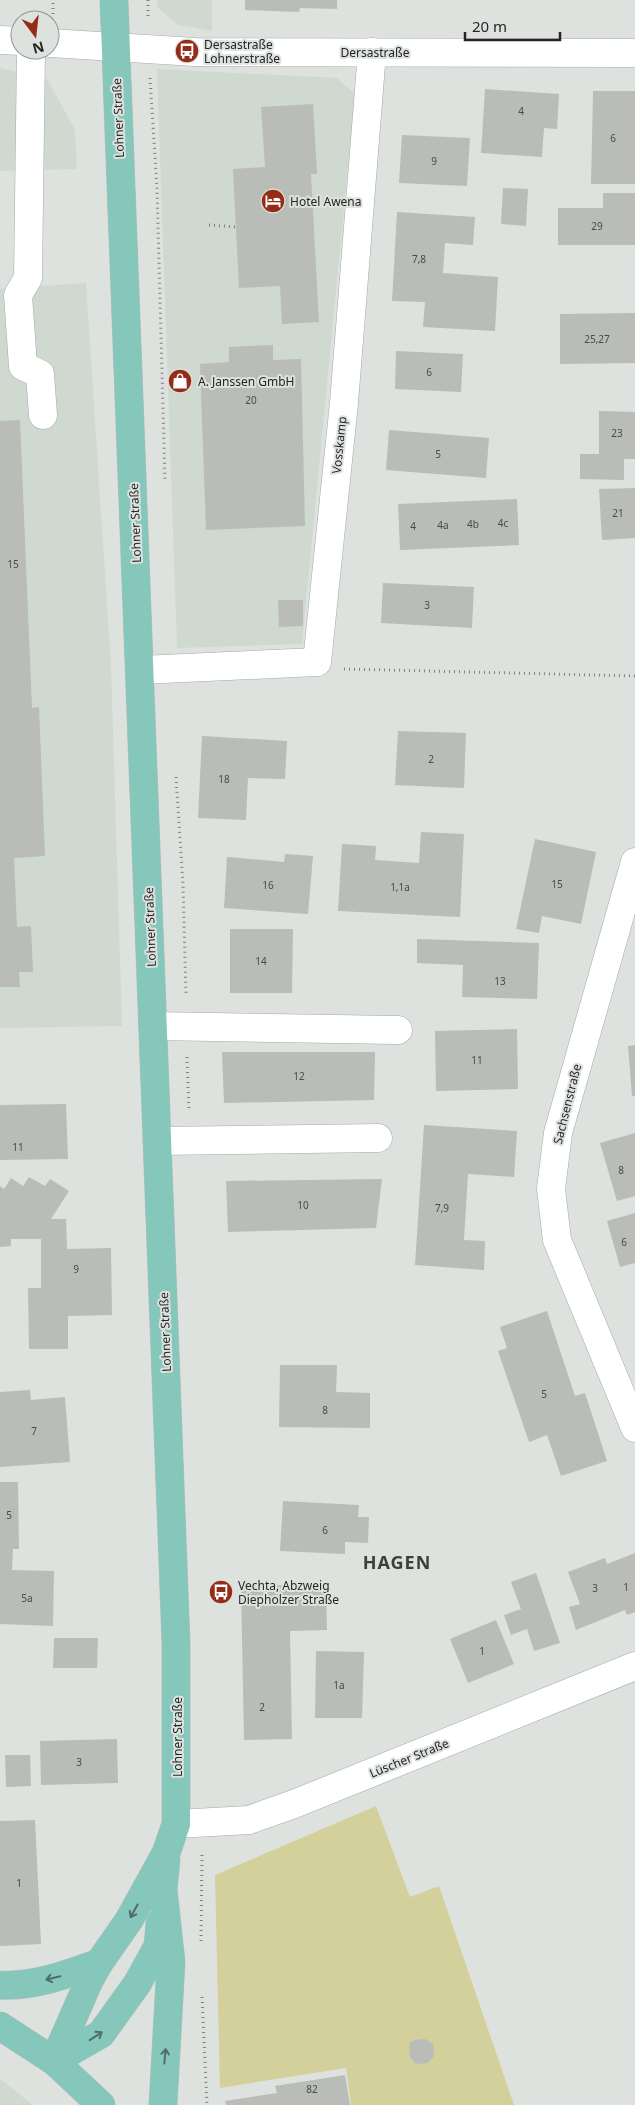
<svg xmlns="http://www.w3.org/2000/svg" width="635" height="2105" font-family="'Noto Sans',sans-serif">
<rect width="100%" height="100%" fill="#dee2df"/>
<g fill="#cfd9d0">
<path d="M 157,0 L 212,0 L 212,31 L 178,25 L 158,8 Z"/>
<path d="M 0,68 L 47,79 L 75,130 L 77,169 L 0,171 Z"/>
<path d="M 157,69 L 337,78 L 355,94 L 302,644 L 177,648 Z"/>
<path d="M 86,283 L 111,665 L 122,1026 L 0,1028 L 0,289 Z"/>
<path d="M 0,2079 L 33,2105 L 0,2105 Z"/>
</g>
<path fill="#d3d09c" d="M 376,1806 L 410,1897 L 439,1886 L 514,2105 L 351,2105 L 346,2068 L 220,2088 L 215,1875 Z"/>
<g fill="#b9bcb7">
<path d="M 245,0 L 337,0 L 337,9 L 300,8 L 299,12 L 245,10 Z"/>
<path d="M 485,89 L 559,94 L 557,129 L 544,128 L 542,157 L 481,153 Z"/>
<path d="M 593,91 L 635,91 L 635,184 L 591,184 Z"/>
<path d="M 313,104 L 317,174 L 311,174 L 319,322 L 282,324 L 280,286 L 239,288 L 233,169 L 265,167 L 261,107 Z"/>
<path d="M 402,135 L 470,138 L 467,186 L 399,183 Z"/>
<path d="M 503,188 L 528,189 L 526,226 L 501,224 Z"/>
<path d="M 603,193 L 635,193 L 635,245 L 558,245 L 558,208 L 603,208 Z"/>
<path d="M 397,212 L 475,217 L 473,245 L 445,243 L 443,273 L 498,277 L 495,331 L 423,327 L 425,302 L 392,301 Z"/>
<path d="M 635,313 L 635,363 L 560,364 L 560,314 Z"/>
<path d="M 273,345 L 273,360 L 301,359 L 305,526 L 206,530 L 200,364 L 229,362 L 229,347 Z"/>
<path d="M 396,351 L 463,354 L 461,392 L 395,389 Z"/>
<path d="M 599,411 L 635,412 L 635,459 L 624,459 L 624,480 L 580,479 L 580,454 L 599,454 Z"/>
<path d="M 20,420 L 32,708 L 39,707 L 45,856 L 14,858 L 17,927 L 31,926 L 33,972 L 19,972 L 20,987 L 0,987 L 0,421 Z"/>
<path d="M 389,430 L 489,438 L 486,478 L 386,470 Z"/>
<path d="M 635,488 L 635,538 L 602,540 L 599,489 Z"/>
<path d="M 517,499 L 519,545 L 400,550 L 398,504 Z"/>
<path d="M 383,583 L 474,587 L 472,628 L 381,623 Z"/>
<path d="M 278,600 L 303,600 L 303,626 L 279,627 Z"/>
<path d="M 398,731 L 466,733 L 464,788 L 395,785 Z"/>
<path d="M 202,736 L 287,741 L 285,779 L 248,778 L 246,820 L 198,818 Z"/>
<path d="M 421,832 L 464,834 L 460,917 L 338,911 L 342,844 L 376,846 L 375,860 L 419,863 Z"/>
<path d="M 535,839 L 596,852 L 581,924 L 542,916 L 539,933 L 516,929 Z"/>
<path d="M 285,854 L 313,856 L 308,914 L 224,908 L 227,857 L 284,862 Z"/>
<path d="M 230,929 L 293,929 L 292,993 L 230,993 Z"/>
<path d="M 417,939 L 539,943 L 537,999 L 462,997 L 463,965 L 417,963 Z"/>
<path d="M 517,1029 L 518,1089 L 436,1091 L 435,1031 Z"/>
<path d="M 635,1045 L 635,1096 L 632,1096 L 628,1046 Z"/>
<path d="M 222,1052 L 375,1052 L 374,1100 L 224,1103 Z"/>
<path d="M 66,1104 L 68,1159 L 0,1160 L 0,1105 Z"/>
<path d="M 424,1125 L 517,1131 L 514,1177 L 468,1174 L 464,1240 L 485,1241 L 484,1270 L 415,1265 Z"/>
<path d="M 635,1133 L 635,1196 L 617,1201 L 600,1143 Z"/>
<path d="M 29,1177 L 45,1186 L 50,1179 L 69,1191 L 51,1219 L 66,1219 L 67,1249 L 111,1248 L 112,1315 L 68,1316 L 68,1349 L 29,1349 L 28,1288 L 41,1288 L 41,1239 L 11,1239 L 11,1246 L 0,1247 L 0,1186 L 4,1189 L 11,1178 L 23,1186 Z"/>
<path d="M 382,1179 L 376,1228 L 228,1232 L 226,1181 Z"/>
<path d="M 635,1213 L 635,1263 L 620,1267 L 607,1221 Z"/>
<path d="M 547,1311 L 575,1396 L 585,1393 L 607,1461 L 561,1476 L 547,1435 L 529,1442 L 498,1351 L 507,1348 L 500,1327 Z"/>
<path d="M 280,1365 L 337,1365 L 336,1392 L 370,1393 L 370,1428 L 279,1427 Z"/>
<path d="M 30,1390 L 31,1400 L 65,1397 L 70,1462 L 0,1467 L 0,1392 Z"/>
<path d="M 0,1482 L 18,1482 L 19,1549 L 13,1549 L 12,1570 L 54,1571 L 53,1626 L 0,1624 Z"/>
<path d="M 283,1501 L 359,1505 L 358,1517 L 369,1517 L 368,1543 L 345,1542 L 345,1554 L 280,1551 Z"/>
<path d="M 635,1553 L 635,1612 L 627,1615 L 625,1610 L 576,1630 L 569,1607 L 580,1604 L 568,1572 L 605,1558 L 607,1564 Z"/>
<path d="M 536,1573 L 560,1643 L 534,1651 L 527,1629 L 511,1635 L 504,1615 L 521,1609 L 511,1582 Z"/>
<path d="M 326,1584 L 327,1630 L 290,1631 L 292,1739 L 244,1740 L 241,1586 Z"/>
<path d="M 496,1620 L 514,1664 L 468,1683 L 450,1639 Z"/>
<path d="M 54,1638 L 98,1638 L 97,1668 L 53,1668 Z"/>
<path d="M 316,1651 L 364,1652 L 362,1718 L 315,1718 Z"/>
<path d="M 117,1739 L 118,1783 L 41,1785 L 40,1741 Z"/>
<path d="M 5,1755 L 30,1755 L 31,1786 L 6,1787 Z"/>
<path d="M 35,1820 L 41,1944 L 0,1946 L 0,1821 Z"/>
<path d="M 425,2039 L 433,2044 L 434,2056 L 428,2063 L 416,2064 L 410,2057 L 409,2043 L 415,2040 Z"/>
<path d="M 345,2075 L 350,2105 L 226,2105 L 225,2101 L 277,2093 L 275,2086 Z"/>
</g>
<g fill="none" stroke-linecap="round" stroke-linejoin="round">
<g stroke="#a5a9a6" stroke-width="29">
<g id="minor">
<path d="M 0,40 L 20,41"/>
<path d="M 50,43 L 195,52 L 635,53"/>
<path d="M 31,50 L 28,278 L 18,295 L 23,366 L 40,374 L 43,415"/>
<path d="M 141,670 L 317,662 L 344,403 L 372,52"/>
<path d="M 635,862 L 558,1133 L 551,1189 L 557,1240 L 635,1428"/>
<path d="M 153,1026 L 398,1030"/>
<path d="M 157,1141 L 378,1138"/>
<path d="M 176,1824 L 249,1820 L 294,1804 L 635,1666"/>
</g>
</g>
<g stroke="#bdbebd" stroke-width="29">
<g id="major">
<path d="M 0,1985 C 34,1987 68,1974 99,1963"/>
<path d="M 0,2026 L 54,2061 L 101,2105"/>
<path d="M 54,2061 L 89,1981 L 99,1963 L 129,1920 L 166,1853 L 176,1824 L 176,1643 L 114,0"/>
<path d="M 54,2061 L 101,2034 L 137,1984 L 158,1946 L 160,1923"/>
<path d="M 163,2105 L 171,1962 L 163,1889 L 166,1860"/>
</g>
</g>
<g stroke="#7e807e" stroke-width="3" stroke-dasharray="1 4" stroke-linecap="butt">
<path d="M 148,0 L 148,19"/>
<path d="M 53,14 L 53,0"/>
<path d="M 150,78 L 157,188 L 165,482"/>
<path d="M 209,225 L 236,227"/>
<path d="M 344,669 L 635,676"/>
<path d="M 176,777 L 183,884 L 186,996"/>
<path d="M 187,1057 L 189,1111"/>
<path d="M 201,1941 L 202,1852"/>
<path d="M 202,1997 L 207,2105"/>
</g>
<use href="#minor" stroke="#fff" stroke-width="28"/>
<use href="#major" stroke="#85c7bb" stroke-width="28"/>
</g>
<defs><path id="oneway-shaft" d="M-6 0H5M1.5-3L5.5 0L1.5 3" fill="none" stroke-width="1.6" stroke-linecap="round" stroke-linejoin="round" transform="scale(1.25)"/></defs>
<g stroke="#506e68">
<use href="#oneway-shaft" transform="translate(134 1911) rotate(119)"/>
<use href="#oneway-shaft" transform="translate(53 1978) rotate(166)"/>
<use href="#oneway-shaft" transform="translate(96 2036) rotate(-33)"/>
<use href="#oneway-shaft" transform="translate(165 2056) rotate(-85)"/>
</g>
<defs>
<g id="bus-disc" transform="scale(1.25)"><circle r="9.5" fill="#952c18" stroke="#dee2df"/><path d="M-5-6H5V4H4V6H2V4H-2V6H-4V4H-5ZM-3.5-4V0h7V-4ZM-3.5 1.2v1.5H-2V1.2ZM2 1.2v1.5H3.5V1.2Z" fill="#fff"/></g>
<g id="hotel-disc" transform="scale(1.25)"><circle r="9.5" fill="#952c18" stroke="#dee2df"/><path d="M-6-4.5h1.5V1H6V5H4.5V3h-9V5H-6ZM-4 0a1.8 1.8 0 1 1 3.6 0ZM.5 0V-2.5h3Q6-2.5 6 0Z" fill="#fff"/></g>
<g id="shop-disc" transform="scale(1.25)"><circle r="9.5" fill="#952c18" stroke="#dee2df"/><path d="M-5-2.5h2.3a2.7 3.5 0 0 1 5.4 0H5L5.5 6h-11ZM-1.5-2.5h3a1.5 2.3 0 0 0-3 0Z" fill="#fff"/></g>
</defs>
<g fill-rule="evenodd">
<use href="#bus-disc" x="187" y="51"/>
<use href="#hotel-disc" x="273" y="201"/>
<use href="#shop-disc" x="180" y="381"/>
<use href="#bus-disc" x="221" y="1592"/>
</g>
<g text-anchor="middle" dominant-baseline="central" stroke-width="4" stroke-linejoin="round" paint-order="stroke">
<g font-size="10" fill="#494b49">
<text x="521" y="111">4</text>
<text x="613" y="138">6</text>
<text x="434" y="161">9</text>
<text x="597" y="226">29</text>
<text x="419" y="259">7,8</text>
<text x="597" y="339">25,27</text>
<text x="429" y="372">6</text>
<text x="251" y="400">20</text>
<text x="617" y="433">23</text>
<text x="438" y="454">5</text>
<text x="618" y="513">21</text>
<text x="503" y="523">4c</text>
<text x="473" y="524">4b</text>
<text x="443" y="525">4a</text>
<text x="413" y="526">4</text>
<text x="13" y="564">15</text>
<text x="427" y="605">3</text>
<text x="431" y="759">2</text>
<text x="224" y="779">18</text>
<text x="557" y="884">15</text>
<text x="268" y="885">16</text>
<text x="400" y="887">1,1a</text>
<text x="261" y="961">14</text>
<text x="500" y="981">13</text>
<text x="477" y="1060">11</text>
<text x="299" y="1076">12</text>
<text x="18" y="1147">11</text>
<text x="621" y="1170">8</text>
<text x="303" y="1205">10</text>
<text x="442" y="1208">7,9</text>
<text x="624" y="1242">6</text>
<text x="76" y="1269">9</text>
<text x="544" y="1394">5</text>
<text x="325" y="1410">8</text>
<text x="34" y="1431">7</text>
<text x="9" y="1515">5</text>
<text x="325" y="1530">6</text>
<text x="626" y="1587">1</text>
<text x="595" y="1588">3</text>
<text x="27" y="1598">5a</text>
<text x="482" y="1651">1</text>
<text x="339" y="1685">1a</text>
<text x="262" y="1707">2</text>
<text x="79" y="1762">3</text>
<text x="19" y="1883">1</text>
<text x="312" y="2089">82</text>
</g>
<g font-size="12" fill="#242524" stroke="#dee2df" text-anchor="start">
<text x="204" y="44">Dersastraße<tspan x="204" dy="14">Lohnerstraße</tspan></text>
<text x="290" y="201">Hotel Awena</text>
<text x="198" y="381">A. Janssen GmbH</text>
<text x="238" y="1585">Vechta, Abzweig<tspan x="238" dy="14">Diepholzer Straße</tspan></text>
</g>
<g font-size="12" fill="#242524" stroke="#dee2df">
<text x="375" y="52">Dersastraße</text>
<text transform="translate(118 118) rotate(-92)">Lohner Straße</text>
<text transform="translate(339 445) rotate(-84)">Vosskamp</text>
<text transform="translate(135 523) rotate(-92)">Lohner Straße</text>
<text transform="translate(150 927) rotate(-92)">Lohner Straße</text>
<text transform="translate(567 1104) rotate(-76)">Sachsenstraße</text>
<text transform="translate(165 1332) rotate(-92)">Lohner Straße</text>
<text transform="translate(177 1737) rotate(-90)">Lohner Straße</text>
<text transform="translate(409 1758) rotate(-22)">Lüscher Straße</text>
</g>
<g font-size="18" font-weight="bold" letter-spacing="1" fill="#3c403d" stroke="#dee2df">
<text x="397" y="1562">HAGEN</text>
</g>
</g>
<g transform="translate(35 35) rotate(165)"><circle r="24" fill="#dee2df" stroke="#949694"/>
<path d="M0-4L9 19L0 12L-9 19Z" fill="#952c18"/>
<text y="-8" font-size="14" font-weight="bold" text-anchor="middle" fill="#242524">N</text>
</g>
<path d="M465 32v8h95v-8" fill="none" stroke="#242524" stroke-width="2.5"/>
<text x="472" y="32" font-size="15" fill="#242524" stroke="#dee2df" stroke-width="4" paint-order="stroke">20 m</text>
</svg>
